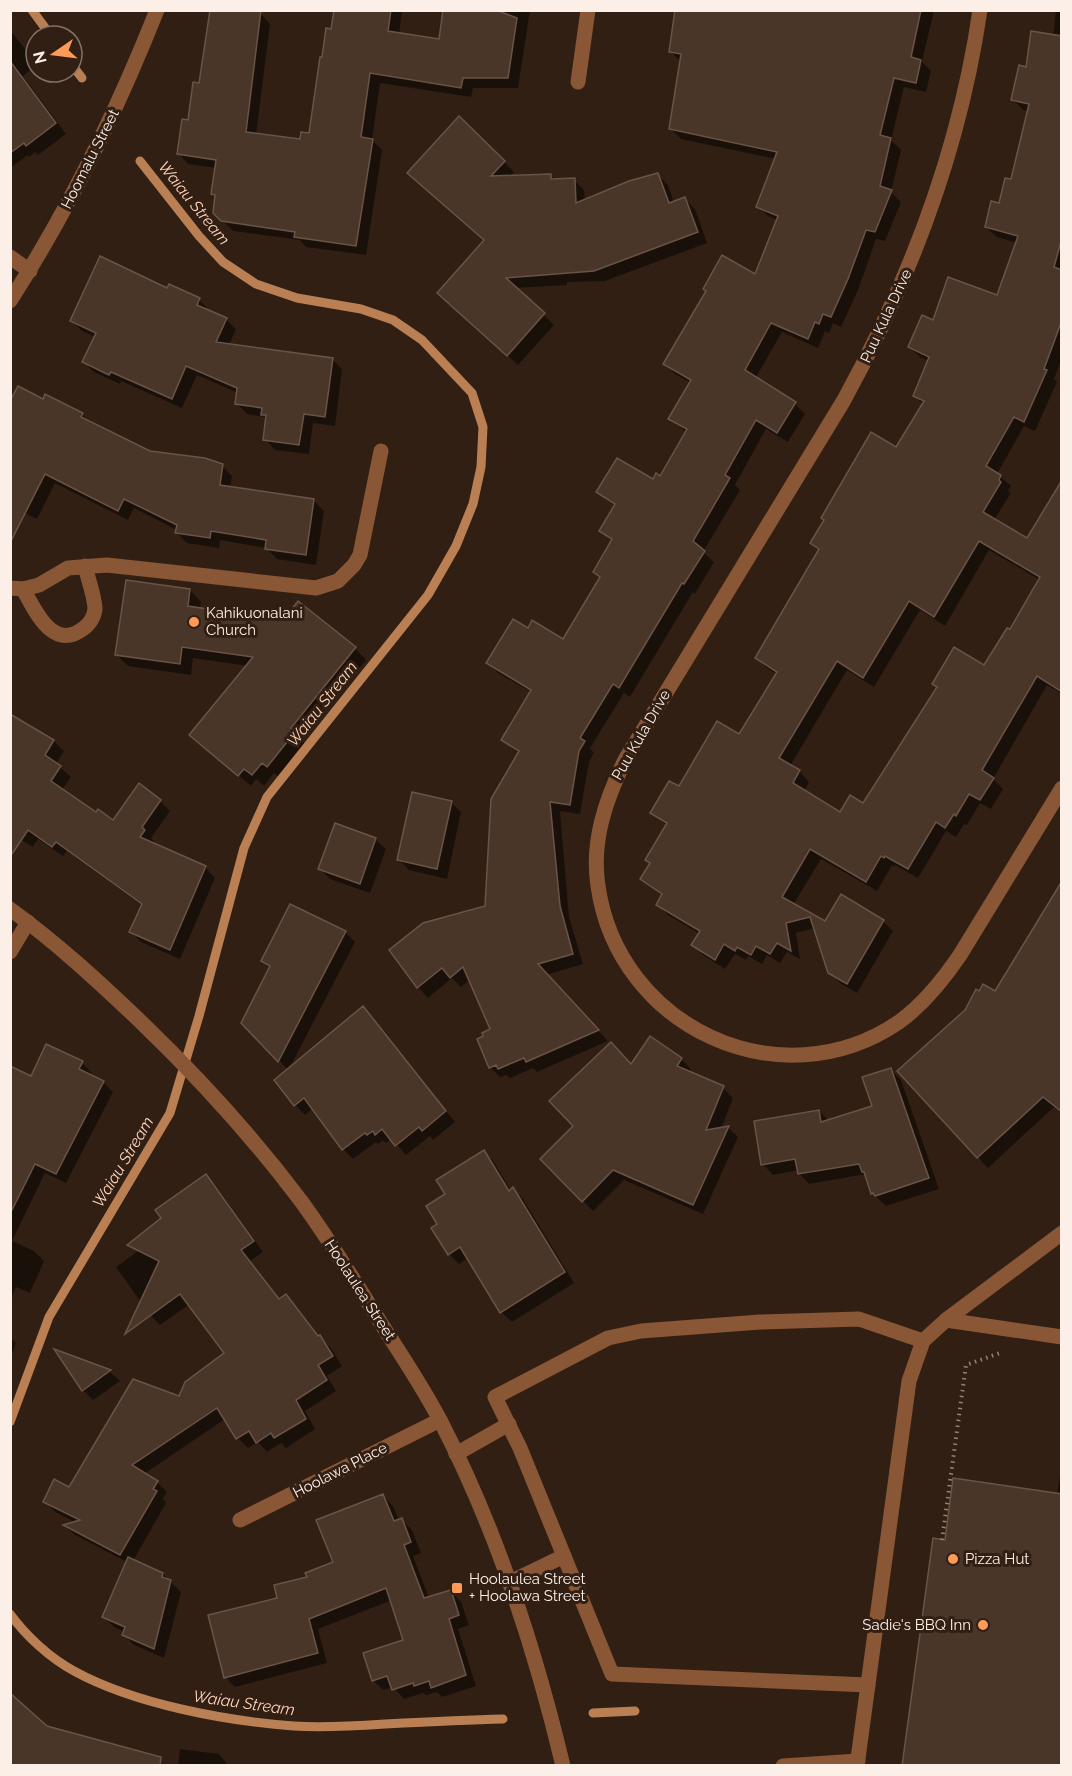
<svg xmlns="http://www.w3.org/2000/svg" width="1072" height="1776" font-family="Raleway,sans-serif">
<rect width="100%" height="100%" fill="#321f14"/>
<g fill="#0007" fill-rule="evenodd">
<path d="M 336,10 L 402,10 L 399,34 L 440,41 L 445,10 L 530,10 L 518,88 L 473,88 L 471,97 L 380,83 L 372,140 L 382,150 L 366,255 L 306,247 L 300,240 L 233,231 L 214,212 L 216,198 L 212,194 L 216,168 L 188,164 L 178,153 L 200,85 L 260,13 L 270,24 L 256,135 L 301,141 L 310,135 Z"/>
<path d="M 803,10 L 934,10 L 922,62 L 931,71 L 926,92 L 904,87 L 891,140 L 901,150 L 891,192 L 901,202 L 885,241 L 876,239 L 858,290 L 841,327 L 833,323 L 829,333 L 825,331 L 818,348 L 782,332 L 755,379 L 795,404 L 805,414 L 788,442 L 766,429 L 735,485 L 740,490 L 703,552 L 714,562 L 695,594 L 693,592 L 630,697 L 624,693 L 590,748 L 594,753 L 589,762 L 580,814 L 560,811 L 569,917 L 583,964 L 546,975 L 608,1041 L 537,1072 L 533,1068 L 510,1078 L 506,1075 L 500,1077 L 490,1067 L 492,1029 L 470,980 L 461,987 L 452,978 L 428,998 L 418,987 L 392,951 L 486,907 L 519,754 L 503,740 L 531,692 L 498,673 L 488,663 L 529,630 L 564,641 L 601,579 L 594,572 L 612,541 L 601,530 L 615,506 L 598,492 L 653,482 L 661,478 L 687,432 L 670,419 L 691,383 L 675,374 L 665,364 L 756,276 L 778,220 L 768,216 L 758,206 L 776,159 L 681,139 L 670,128 L 681,62 L 670,51 Z"/>
<path d="M 1056,10 L 1062,10 L 1062,358 L 1054,379 L 1057,382 L 1035,431 L 1024,426 L 997,474 L 1011,486 L 1008,491 L 1011,493 L 994,520 L 1027,540 L 1062,483 L 1062,694 L 1047,685 L 993,779 L 1003,789 L 991,809 L 980,803 L 967,825 L 964,824 L 956,837 L 946,831 L 918,878 L 895,865 L 894,867 L 892,865 L 877,891 L 821,859 L 793,905 L 825,923 L 883,921 L 893,931 L 857,993 L 840,983 L 830,972 L 815,928 L 796,933 L 800,959 L 787,952 L 780,963 L 767,955 L 762,964 L 748,956 L 746,960 L 735,954 L 725,969 L 703,955 L 693,945 L 700,934 L 668,915 L 658,905 L 663,896 L 642,878 L 651,864 L 667,826 L 652,812 L 739,736 L 777,674 L 767,668 L 757,658 L 820,551 L 812,543 L 897,449 L 923,404 L 914,396 L 929,361 L 920,357 L 909,347 L 934,322 L 998,296 L 1017,243 L 997,237 L 986,227 L 1012,181 L 1029,111 L 1023,110 L 1012,99 L 1027,69 L 1053,36 ZM 989,550 L 1040,580 L 1011,631 L 985,667 L 864,805 L 841,814 L 804,792 L 809,782 L 799,771 L 790,766 L 847,670 L 874,687 L 920,610 L 945,626 Z"/>
<path d="M 10,30 L 36,63 L 36,65 L 23,76 L 66,134 L 38,155 L 35,152 L 29,157 L 28,155 L 10,168 Z"/>
<path d="M 459,118 L 514,172 L 510,177 L 550,175 L 556,180 L 574,180 L 584,190 L 585,201 L 658,175 L 668,185 L 674,203 L 684,199 L 695,209 L 707,243 L 605,281 L 567,282 L 567,285 L 515,288 L 554,325 L 518,365 L 449,303 L 485,241 Z"/>
<path d="M 168,290 L 199,300 L 209,310 L 209,311 L 226,319 L 236,329 L 229,345 L 332,359 L 342,369 L 335,426 L 313,423 L 309,454 L 275,450 L 265,439 L 268,419 L 265,417 L 247,414 L 237,404 L 238,393 L 197,375 L 182,408 L 121,381 L 120,384 L 94,372 L 84,362 L 95,337 L 82,331 L 72,321 Z"/>
<path d="M 43,401 L 82,414 L 92,424 L 149,453 L 222,466 L 232,476 L 230,488 L 314,501 L 324,511 L 316,565 L 277,559 L 266,548 L 220,540 L 219,548 L 187,543 L 177,533 L 177,530 L 134,508 L 128,520 L 55,483 L 37,519 L 10,506 Z"/>
<path d="M 190,590 L 201,602 L 200,609 L 355,648 L 366,660 L 301,740 L 306,744 L 279,777 L 274,773 L 264,786 L 256,779 L 251,786 L 191,735 L 248,666 L 193,658 L 191,675 L 128,666 L 117,655 Z"/>
<path d="M 10,715 L 54,741 L 64,751 L 56,764 L 71,777 L 62,790 L 96,814 L 113,822 L 160,801 L 170,811 L 151,838 L 154,841 L 152,844 L 205,867 L 215,878 L 180,959 L 141,942 L 131,932 L 143,906 L 67,851 L 63,856 L 38,839 L 33,847 L 10,833 Z"/>
<path d="M 451,802 L 461,812 L 447,879 L 409,870 L 399,860 Z"/>
<path d="M 375,839 L 386,849 L 370,893 L 330,879 L 320,869 Z"/>
<path d="M 1062,884 L 1062,1112 L 1054,1107 L 988,1168 L 899,1071 L 995,993 Z"/>
<path d="M 345,932 L 355,942 L 289,1069 L 372,1018 L 455,1122 L 433,1140 L 430,1136 L 406,1155 L 392,1139 L 386,1143 L 383,1140 L 378,1144 L 376,1142 L 353,1159 L 344,1150 L 313,1108 L 305,1115 L 295,1105 L 288,1070 L 279,1060 L 270,969 L 262,961 Z"/>
<path d="M 681,1059 L 691,1069 L 689,1073 L 723,1088 L 733,1098 L 721,1129 L 728,1127 L 738,1137 L 703,1214 L 624,1180 L 593,1211 L 542,1159 L 632,1066 Z"/>
<path d="M 82,1063 L 92,1073 L 90,1076 L 103,1082 L 113,1092 L 66,1183 L 45,1173 L 12,1241 L 34,1251 L 44,1261 L 30,1293 L 16,1287 L 10,1301 L 10,1068 L 31,1078 Z"/>
<path d="M 891,1070 L 901,1080 L 939,1189 L 886,1206 L 872,1193 L 866,1174 L 809,1184 L 799,1173 L 799,1170 L 773,1175 L 763,1164 L 819,1111 L 829,1121 L 873,1107 Z"/>
<path d="M 484,1152 L 494,1162 L 511,1191 L 513,1189 L 523,1199 L 574,1283 L 512,1322 L 501,1312 L 468,1258 L 459,1264 L 449,1254 L 439,1225 Z"/>
<path d="M 205,1176 L 216,1186 L 263,1252 L 250,1261 L 280,1300 L 286,1296 L 296,1306 L 319,1337 L 330,1347 L 342,1366 L 327,1376 L 336,1391 L 305,1411 L 315,1429 L 286,1448 L 281,1443 L 267,1452 L 258,1442 L 248,1448 L 238,1438 L 225,1419 L 144,1474 L 157,1482 L 167,1492 L 163,1499 L 166,1503 L 133,1561 L 163,1574 L 181,1592 L 164,1658 L 134,1645 L 123,1634 L 124,1632 L 114,1627 L 104,1617 L 127,1562 L 75,1535 L 66,1526 L 77,1523 L 55,1512 L 45,1501 L 70,1489 L 180,1397 L 226,1353 L 190,1304 L 160,1325 L 150,1315 L 116,1267 L 138,1251 L 132,1243 L 163,1218 Z"/>
<path d="M 10,1338 L 16,1343 L 10,1359 Z"/>
<path d="M 58,1352 L 110,1372 L 120,1381 L 93,1400 L 83,1390 Z"/>
<path d="M 1062,1462 L 1062,1766 L 946,1542 L 1057,1495 Z"/>
<path d="M 383,1496 L 393,1506 L 399,1521 L 402,1520 L 412,1530 L 421,1553 L 413,1556 L 429,1598 L 451,1591 L 461,1602 L 469,1625 L 458,1629 L 476,1686 L 442,1697 L 437,1692 L 426,1695 L 423,1693 L 404,1699 L 393,1687 L 383,1690 L 373,1680 L 405,1641 L 392,1600 L 318,1629 L 327,1663 L 235,1687 L 225,1677 L 279,1599 L 335,1563 Z"/>
<path d="M 180,1749 L 219,1754 L 229,1766 L 178,1766 Z"/>
</g>
<g fill="none" stroke-linecap="round" stroke-linejoin="round">
<g stroke="#ba8053" stroke-width="9">
<path d="M 32,10 L 51,36"/>
<path d="M 72,65 L 82,78"/>
<path d="M 10,1422 L 49,1317 L 170,1113 L 199,1016 L 244,848 L 267,797 L 428,595 L 456,546 L 473,504 L 481,467 L 483,427 L 472,393 L 422,340 L 393,320 L 361,309 L 297,298 L 256,284 L 223,262 L 199,236 L 140,161"/>
<path d="M 10,1614 C 26,1636 50,1658 74,1671 C 134,1704 226,1721 294,1726 C 324,1728 355,1726 385,1724 C 424,1722 464,1720 503,1719"/>
<path d="M 593,1713 L 635,1711"/>
</g>
</g>
<g fill="#4a3629" stroke="#695447" stroke-width="1.5" fill-rule="evenodd">
<path d="M 210,10 L 261,10 L 246,132 L 300,139 L 301,132 L 309,133 L 320,57 L 322,57 L 326,28 L 331,29 L 334,10 L 391,10 L 388,31 L 439,39 L 443,10 L 496,10 L 517,18 L 508,78 L 463,78 L 461,88 L 370,73 L 361,137 L 373,139 L 356,246 L 294,237 L 295,232 L 221,221 L 213,213 L 215,195 L 211,194 L 216,160 L 177,154 L 182,119 L 188,120 L 193,82 L 199,83 Z"/>
<path d="M 675,10 L 921,10 L 911,57 L 921,60 L 916,83 L 894,78 L 880,135 L 891,138 L 880,186 L 892,190 L 875,232 L 866,230 L 848,279 L 831,317 L 823,314 L 819,324 L 815,322 L 808,339 L 771,323 L 745,370 L 796,402 L 777,433 L 756,420 L 725,475 L 730,478 L 693,541 L 705,551 L 684,584 L 682,583 L 619,688 L 613,684 L 580,738 L 585,741 L 579,751 L 570,805 L 550,802 L 560,906 L 573,954 L 538,964 L 599,1030 L 526,1062 L 524,1058 L 498,1069 L 496,1065 L 489,1068 L 477,1039 L 483,1036 L 482,1033 L 490,1029 L 463,967 L 450,978 L 442,968 L 417,988 L 389,950 L 423,923 L 485,906 L 491,799 L 519,751 L 501,740 L 531,690 L 486,663 L 513,619 L 528,628 L 532,620 L 563,639 L 600,577 L 593,572 L 612,539 L 599,531 L 615,504 L 596,492 L 617,458 L 653,479 L 656,473 L 660,476 L 687,429 L 668,419 L 691,380 L 663,364 L 706,291 L 703,289 L 722,255 L 755,274 L 778,216 L 756,207 L 777,152 L 669,129 L 681,54 L 669,52 Z"/>
<path d="M 1031,31 L 1062,36 L 1062,238 L 1054,267 L 1062,270 L 1062,320 L 1044,369 L 1047,370 L 1024,422 L 1014,417 L 986,466 L 1001,475 L 999,480 L 1001,482 L 983,512 L 1027,538 L 1062,480 L 1062,692 L 1037,676 L 982,770 L 994,778 L 980,800 L 969,794 L 956,816 L 954,814 L 945,828 L 936,822 L 908,869 L 885,856 L 884,858 L 881,856 L 866,882 L 810,849 L 782,897 L 825,921 L 841,894 L 884,920 L 847,984 L 828,973 L 810,917 L 786,923 L 791,951 L 777,943 L 770,954 L 756,946 L 751,955 L 737,947 L 735,951 L 724,944 L 715,960 L 691,945 L 700,931 L 656,905 L 662,894 L 640,879 L 650,863 L 645,860 L 667,823 L 650,813 L 669,781 L 679,786 L 717,721 L 739,734 L 777,672 L 755,658 L 819,549 L 810,543 L 824,520 L 821,518 L 871,432 L 896,447 L 924,401 L 913,396 L 929,357 L 908,347 L 922,315 L 933,320 L 948,277 L 997,295 L 1018,236 L 985,227 L 991,201 L 999,203 L 1005,178 L 1011,179 L 1029,104 L 1011,100 L 1019,65 L 1026,67 ZM 979,541 L 1040,577 L 1010,629 L 1007,628 L 984,665 L 954,647 L 932,684 L 937,687 L 863,803 L 850,795 L 840,812 L 793,783 L 800,770 L 779,758 L 837,661 L 863,678 L 909,601 L 934,617 Z"/>
<path d="M 10,61 L 56,123 L 26,146 L 24,143 L 10,153 Z"/>
<path d="M 459,116 L 505,161 L 491,176 L 551,174 L 551,179 L 575,178 L 576,203 L 629,181 L 658,173 L 669,203 L 685,197 L 698,232 L 594,271 L 506,278 L 545,313 L 507,356 L 437,293 L 484,240 L 407,173 Z"/>
<path d="M 100,256 L 167,288 L 169,284 L 200,298 L 197,305 L 227,318 L 216,342 L 333,358 L 325,417 L 304,414 L 299,445 L 263,440 L 266,415 L 261,415 L 262,408 L 235,404 L 237,388 L 186,366 L 172,399 L 111,372 L 109,375 L 82,362 L 96,333 L 70,321 Z"/>
<path d="M 18,386 L 43,399 L 45,394 L 83,413 L 81,417 L 150,451 L 205,458 L 223,464 L 220,485 L 314,499 L 306,555 L 265,549 L 266,540 L 211,531 L 210,538 L 175,533 L 177,525 L 124,499 L 118,511 L 45,474 L 10,543 L 10,401 Z"/>
<path d="M 126,580 L 190,589 L 188,606 L 283,620 L 298,601 L 356,647 L 291,728 L 295,732 L 267,767 L 262,763 L 252,775 L 244,769 L 238,776 L 189,735 L 253,657 L 182,647 L 180,664 L 115,655 Z"/>
<path d="M 10,714 L 54,740 L 45,755 L 61,766 L 51,781 L 96,812 L 98,809 L 113,820 L 139,783 L 161,800 L 142,827 L 145,830 L 140,837 L 206,866 L 170,950 L 129,932 L 142,904 L 56,842 L 52,847 L 28,830 L 10,857 Z"/>
<path d="M 412,792 L 452,801 L 437,869 L 397,860 Z"/>
<path d="M 335,823 L 376,838 L 360,884 L 318,869 Z"/>
<path d="M 1062,881 L 1062,1112 L 1043,1097 L 977,1158 L 897,1071 L 965,1010 L 976,989 L 979,991 L 983,984 L 995,991 Z"/>
<path d="M 290,904 L 346,931 L 278,1062 L 241,1023 L 270,966 L 261,961 Z"/>
<path d="M 363,1006 L 446,1111 L 422,1131 L 419,1127 L 395,1146 L 382,1129 L 375,1135 L 373,1131 L 367,1135 L 365,1133 L 342,1150 L 304,1098 L 294,1106 L 274,1080 Z"/>
<path d="M 650,1036 L 682,1058 L 677,1066 L 724,1086 L 706,1130 L 729,1126 L 693,1205 L 613,1170 L 582,1202 L 540,1159 L 573,1126 L 549,1101 L 611,1042 L 631,1064 Z"/>
<path d="M 46,1044 L 83,1061 L 79,1069 L 104,1081 L 56,1174 L 35,1164 L 10,1214 L 10,1066 L 31,1076 Z"/>
<path d="M 891,1068 L 929,1178 L 875,1196 L 873,1193 L 871,1194 L 864,1172 L 862,1172 L 859,1164 L 798,1174 L 795,1159 L 761,1165 L 754,1121 L 819,1110 L 821,1122 L 872,1106 L 862,1077 Z"/>
<path d="M 484,1150 L 509,1191 L 513,1187 L 565,1272 L 500,1313 L 460,1247 L 448,1255 L 431,1228 L 437,1224 L 426,1206 L 445,1194 L 436,1180 Z"/>
<path d="M 206,1174 L 254,1241 L 241,1250 L 279,1299 L 286,1294 L 318,1336 L 320,1335 L 333,1356 L 318,1365 L 327,1380 L 296,1400 L 306,1419 L 274,1438 L 271,1433 L 256,1443 L 249,1431 L 236,1439 L 217,1408 L 132,1465 L 158,1481 L 153,1489 L 157,1491 L 120,1555 L 63,1525 L 80,1520 L 43,1502 L 54,1479 L 69,1487 L 133,1379 L 179,1396 L 185,1382 L 224,1353 L 180,1294 L 125,1334 L 159,1261 L 127,1245 L 161,1218 L 155,1210 Z"/>
<path d="M 54,1349 L 111,1370 L 82,1391 Z"/>
<path d="M 953,1478 L 1062,1494 L 1062,1766 L 902,1766 L 933,1538 L 945,1540 Z"/>
<path d="M 383,1494 L 394,1521 L 402,1518 L 411,1542 L 404,1545 L 424,1598 L 451,1590 L 459,1615 L 449,1619 L 466,1675 L 431,1688 L 429,1681 L 414,1686 L 413,1683 L 392,1690 L 387,1676 L 372,1681 L 363,1653 L 403,1640 L 386,1588 L 309,1619 L 318,1653 L 224,1678 L 208,1615 L 277,1598 L 274,1585 L 307,1577 L 305,1573 L 333,1562 L 316,1520 Z"/>
<path d="M 128,1557 L 163,1573 L 162,1577 L 171,1580 L 154,1649 L 122,1635 L 125,1627 L 102,1617 Z"/>
<path d="M 10,1693 L 47,1726 L 161,1757 L 160,1766 L 10,1766 Z"/>
</g>
<g fill="none" stroke-linecap="round" stroke-linejoin="round">
<path stroke="#928278" stroke-width="4" stroke-dasharray="1.5 4.5" stroke-linecap="butt" d="M 942,1540 L 966,1365 L 1000,1353"/>
<g stroke="#895735" stroke-width="15">
<path d="M 10,588 L 23,589 L 39,585 L 68,568 L 107,565 L 316,588 L 338,581 L 354,565 L 360,555 L 381,451"/>
<path d="M 23,589 C 36,612 53,652 84,628 C 90,624 95,615 95,608 C 94,594 88,579 85,566"/>
<path d="M 946,1320 L 1062,1337"/>
<path d="M 456,1454 L 509,1424"/>
<path d="M 510,1582 L 564,1556"/>
<path d="M 868,1685 L 612,1674 L 520,1448 L 495,1397 L 608,1338 L 641,1331 L 760,1322 L 859,1319 L 923,1341"/>
<path d="M 783,1766 L 858,1761"/>
<path d="M 857,1766 L 909,1381 L 923,1341 L 946,1320 L 1062,1233"/>
</g>
<g stroke="#895735" stroke-width="15">
<path d="M 980,10 C 960,148 911,278 844,400 L 625,760 C 606,799 591,841 598,886 C 618,1027 780,1103 899,1022 C 924,1004 943,980 960,955 L 1062,788"/>
<path d="M 578,82 L 588,10"/>
<path d="M 10,257 L 30,271"/>
<path d="M 10,952 L 28,922"/>
<path d="M 240,1520 L 440,1420"/>
</g>
<g stroke="#895735" stroke-width="15">
<path d="M 10,301 C 69,209 117,111 157,10"/>
<path d="M 10,909 C 57,943 99,982 141,1022 C 198,1077 253,1137 301,1201 C 331,1242 357,1285 384,1328 C 403,1358 424,1389 441,1422 C 496,1529 535,1648 563,1766"/>
</g>
</g>
<g fill="#fe9b58" stroke="#321f14" stroke-width="2">
<circle cx="194" cy="622" r="6"/>
<circle cx="953" cy="1559" r="6"/>
<rect x="451" y="1582" width="12" height="12" rx="3"/>
<circle cx="983" cy="1625" r="6"/>
</g>
<g text-anchor="middle" dominant-baseline="central" stroke-width="6" stroke-linejoin="round" paint-order="stroke">
<g font-size="15" fill="#fcefe7" stroke="#321f14">
<text transform="translate(90 159) rotate(-63)">Hoomalu Street</text>
<text transform="translate(886 316) rotate(-65)">Puu Kula Drive</text>
<text transform="translate(641 735) rotate(-60)">Puu Kula Drive</text>
<text transform="translate(360 1290) rotate(57)">Hoolaulea Street</text>
<text transform="translate(340 1470) rotate(-27)">Hoolawa Place</text>
</g>
<g font-size="15" fill="#fcefe7" stroke="#321f14" text-anchor="start">
<text x="206" y="613">Kahikuonalani<tspan x="206" dy="17">Church</tspan></text>
<text x="965" y="1559">Pizza Hut</text>
<text x="469" y="1579">Hoolaulea Street<tspan x="469" dy="17">+ Hoolawa Street</tspan></text>
<text x="971" y="1625" text-anchor="end">Sadie's BBQ Inn</text>
</g>
<g font-size="16" font-style="italic" fill="#fed3b8" stroke="#321f14">
<text transform="translate(194 203) rotate(51)">Waiau Stream</text>
<text transform="translate(322 704) rotate(-52)">Waiau Stream</text>
<text transform="translate(123 1162) rotate(-59)">Waiau Stream</text>
<text transform="translate(244 1703) rotate(8)">Waiau Stream</text>
</g>
</g>
<rect width="1072" height="1776" fill="none" stroke="#fcefe7" stroke-width="24"/>
<g transform="translate(54 54) rotate(256)"><circle r="28" fill="#321f14" stroke="#837268" stroke-width="1.5"/>
<path d="M0-4.5L10 22L0 15L-10 22Z" fill="#fe9b58"/>
<text y="-9" font-size="16" font-weight="bold" text-anchor="middle" fill="#fcefe7">N</text>
</g>
</svg>
